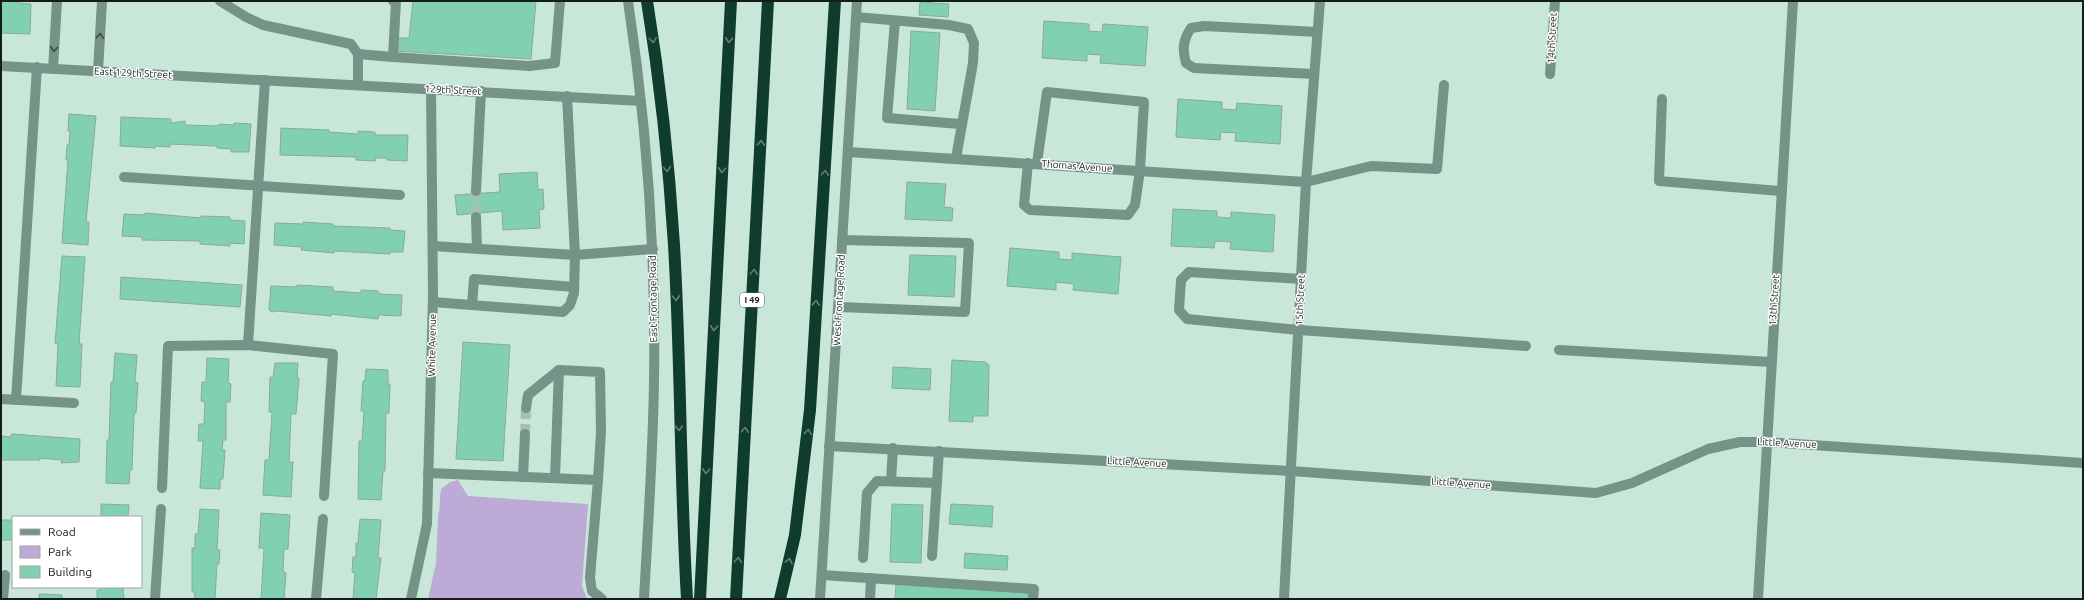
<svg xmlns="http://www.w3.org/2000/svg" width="2084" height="600" font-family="Ubuntu,sans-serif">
<rect width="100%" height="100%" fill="#c9e7d9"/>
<path fill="#bdaad7" d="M 458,480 L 468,496 L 588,504 L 582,586 L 587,599 L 428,599 L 436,563 L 438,515 C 441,507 439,498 441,489 L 450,482 Z"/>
<g fill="#81d1b1" stroke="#8ca89c">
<path d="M 1,1 L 19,1 L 19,3 L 31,4 L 30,34 L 1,33 Z"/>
<path d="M 413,1 L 536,1 L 531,59 L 396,51 L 397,38 L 409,38 Z"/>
<path d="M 920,2 L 949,4 L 948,17 L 919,15 Z"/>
<path d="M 1044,21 L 1089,24 L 1089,31 L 1102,32 L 1103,24 L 1148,27 L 1145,66 L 1100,63 L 1101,55 L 1087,54 L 1087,61 L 1042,58 Z"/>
<path d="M 911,31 L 940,33 L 935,111 L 907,109 Z"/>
<path d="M 1178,99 L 1222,102 L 1222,109 L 1236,110 L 1237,103 L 1282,106 L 1280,144 L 1235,141 L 1236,133 L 1221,132 L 1220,140 L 1176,137 Z"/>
<path d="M 69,114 L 96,116 L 86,222 L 89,222 L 88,245 L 62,243 L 68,160 L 66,160 L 67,145 L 69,145 L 70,131 L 68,131 Z"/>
<path d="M 121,117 L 171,119 L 171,123 L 185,121 L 185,125 L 218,126 L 219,124 L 234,125 L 234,123 L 251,124 L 249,152 L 231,152 L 231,149 L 217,148 L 217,146 L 170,144 L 170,147 L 155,146 L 155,148 L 120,146 Z"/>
<path d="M 281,128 L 329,130 L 329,132 L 358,134 L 358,131 L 375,132 L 375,135 L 408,135 L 407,161 L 387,160 L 387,158 L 376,158 L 375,161 L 356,160 L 356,157 L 280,155 Z"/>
<path d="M 537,172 L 538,190 L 543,189 L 544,209 L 539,210 L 540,228 L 503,230 L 502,211 L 457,215 L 455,195 L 500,192 L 499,174 Z"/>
<path d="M 907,182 L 946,184 L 944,207 L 953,208 L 952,221 L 905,219 Z"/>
<path d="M 1173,209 L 1217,211 L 1217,217 L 1231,218 L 1231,212 L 1275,215 L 1273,252 L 1230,249 L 1231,242 L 1215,241 L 1214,248 L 1171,246 Z"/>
<path d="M 145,213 L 201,218 L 201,216 L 230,217 L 230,220 L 245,221 L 244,244 L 230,243 L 230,246 L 200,244 L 200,241 L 142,240 L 142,237 L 122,236 L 124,214 L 145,215 Z"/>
<path d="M 303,222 L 333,224 L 333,226 L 390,228 L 390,230 L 405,231 L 403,252 L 390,252 L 390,254 L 334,251 L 334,253 L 301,250 L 302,247 L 274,245 L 275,223 L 303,224 Z"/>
<path d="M 1010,248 L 1059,252 L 1059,259 L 1072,260 L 1072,253 L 1121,257 L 1118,294 L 1073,290 L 1074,284 L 1056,282 L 1056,290 L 1007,286 Z"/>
<path d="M 910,255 L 956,256 L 954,297 L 908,295 Z"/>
<path d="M 62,256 L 85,257 L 79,344 L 82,344 L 80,387 L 56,386 L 58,344 L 55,343 Z"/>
<path d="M 121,277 L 242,285 L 240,307 L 120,299 Z"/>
<path d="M 297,285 L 333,287 L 333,291 L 361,293 L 361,290 L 378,291 L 379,294 L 402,295 L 401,316 L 379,315 L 378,319 L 331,314 L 331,316 L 277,311 L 272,312 L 269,310 L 271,286 L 297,287 Z"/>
<path d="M 463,342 L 510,345 L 503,461 L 456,459 Z"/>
<path d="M 115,353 L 137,355 L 135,382 L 138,383 L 136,413 L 134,413 L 132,470 L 130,469 L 129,484 L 106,483 L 107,440 L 109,440 L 111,382 L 113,383 Z"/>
<path d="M 207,358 L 229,359 L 228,383 L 231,384 L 230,402 L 226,402 L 226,440 L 223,440 L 222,450 L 225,450 L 223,479 L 220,479 L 220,489 L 200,488 L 203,441 L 198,441 L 199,424 L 204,424 L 205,402 L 201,401 L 202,382 L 206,382 Z"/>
<path d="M 952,360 L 985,362 L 989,365 L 988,416 L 973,416 L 973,422 L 949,421 Z"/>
<path d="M 275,363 L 298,363 L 297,378 L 299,378 L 296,414 L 291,414 L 289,462 L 293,462 L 291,497 L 263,495 L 265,460 L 269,460 L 272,412 L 269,412 L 270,377 L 273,377 Z"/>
<path d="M 893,367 L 931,369 L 930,390 L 892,388 Z"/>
<path d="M 366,369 L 388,370 L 388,384 L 390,384 L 389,413 L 386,413 L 385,471 L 383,471 L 381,500 L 358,499 L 359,441 L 362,441 L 364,411 L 361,411 L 363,381 L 365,381 Z"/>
<path d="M 12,434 L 80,439 L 79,462 L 61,463 L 62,460 L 39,458 L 40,460 L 1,460 L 1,436 L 11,437 Z"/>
<path d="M 101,504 L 129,505 L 128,517 L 101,517 Z"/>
<path d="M 892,504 L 923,505 L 921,563 L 890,562 Z"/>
<path d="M 951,504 L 993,506 L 992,527 L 949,524 Z"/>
<path d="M 200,509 L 219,510 L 217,550 L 220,550 L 219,564 L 217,564 L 215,599 L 194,599 L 195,592 L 192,592 L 192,548 L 195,548 L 195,534 L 198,534 Z"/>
<path d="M 261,513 L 290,515 L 288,549 L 284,549 L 283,571 L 286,573 L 284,599 L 261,599 L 264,548 L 259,548 Z"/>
<path d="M 360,519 L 381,520 L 378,558 L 381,558 L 376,599 L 353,599 L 355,573 L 352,572 L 353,557 L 356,557 L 356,543 L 358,543 Z"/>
<rect x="1" y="520" width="12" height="20"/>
<path d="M 965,553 L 1008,556 L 1007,570 L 964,568 Z"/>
<path d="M 896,584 L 1029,593 L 1028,599 L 895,599 Z"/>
<path d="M 100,587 L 123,587 L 124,599 L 97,599 L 97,590 L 100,590 Z"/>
<path d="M 39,594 L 62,595 L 62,599 L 39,599 Z"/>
</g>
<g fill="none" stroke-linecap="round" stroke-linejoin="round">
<g stroke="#a5bfb3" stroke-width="10" stroke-dasharray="10 5" stroke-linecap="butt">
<path d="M 476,191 L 476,217"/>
<path d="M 525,434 L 526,408"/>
</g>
<g stroke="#759487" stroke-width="10">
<path d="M 220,1 L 246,17 L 263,25 L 351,44 L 358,54 L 393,57"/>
<path d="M 393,1 L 396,1 L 393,57 L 529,66 L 555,63 L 560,1"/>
<path d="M 628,1 C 647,127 656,254 654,381 C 653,454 648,526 644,599"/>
<path d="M 856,17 L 949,25 L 968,29 L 974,43 L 973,63 L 956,158"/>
<path d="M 895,21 L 887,118 L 960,124"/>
<path d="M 1,66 L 641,101"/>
<path d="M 53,69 L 57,1"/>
<path d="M 98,71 L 102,1"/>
<path d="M 1314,74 L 1194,68 L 1186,63 C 1182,49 1183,40 1191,28 L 1204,26 L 1317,32"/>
<path d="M 1550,74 L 1555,1"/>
<path d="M 358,84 L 358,54"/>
<path d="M 1662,99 L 1659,181 L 1781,191"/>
<path d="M 848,152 L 1306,182 L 1371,166 L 1437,169 L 1444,85"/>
<path d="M 1028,163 L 1024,205 L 1030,210 L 1128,215 L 1135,205 L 1140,170 L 1144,102 L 1047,92 L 1037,163"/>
<path d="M 124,177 L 400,195"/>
<path d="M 476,191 L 481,91"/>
<path d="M 476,217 L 477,248"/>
<path d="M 433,246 L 575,255 L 653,249"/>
<path d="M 1301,279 L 1189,272 L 1181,280 L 1179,310 L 1187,319 L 1299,330 L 1526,346"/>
<path d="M 433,302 L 563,312 L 570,305 L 574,293 L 575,255 L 567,96"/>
<path d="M 472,305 L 474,279 L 574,287"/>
<path d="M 839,307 L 965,312 L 969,243 L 842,240"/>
<path d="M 248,345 L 265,80"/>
<path d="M 1559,350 L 1771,362"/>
<path d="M 1,399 L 74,403"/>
<path d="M 16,400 L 37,67"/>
<path d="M 526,408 L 528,395 L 559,370"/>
<path d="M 829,446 L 1291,471 L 1596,493 L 1632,483 L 1708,449 L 1740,442 L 1766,442 L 2083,463"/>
<path d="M 428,473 L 598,480 L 590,578 L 592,591 L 602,599"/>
<path d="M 523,477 L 525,434"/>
<path d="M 555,478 L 559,370 L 600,372 L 601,432 L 598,480"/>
<path d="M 891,481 L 893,448"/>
<path d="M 162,488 L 168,346 L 248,345 L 333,354 L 324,496"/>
<path d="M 932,556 L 939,451"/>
<path d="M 863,558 L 867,493 L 877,481 L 937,483"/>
<path d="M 822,575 L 1034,589 L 1033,599"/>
<path d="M 3,599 L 5,575"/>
<path d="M 155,599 L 161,509"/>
<path d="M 316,599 L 323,519"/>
<path d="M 411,599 L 427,524 L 433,296 L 431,88"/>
<path d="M 820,599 L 857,1"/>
<path d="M 870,599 L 871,578"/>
<path d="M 1284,599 L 1306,182 L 1320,1"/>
<path d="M 1758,599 L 1793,1"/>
</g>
<g stroke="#103c2d" stroke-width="12">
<path d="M 647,1 C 660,81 669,164 674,245 C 681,363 680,481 687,599"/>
<path d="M 700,599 L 731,1"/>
<path d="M 736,599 L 768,1"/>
<path d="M 780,599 L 795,535 L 810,410 L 835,1"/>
</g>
</g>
<defs><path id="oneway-chevron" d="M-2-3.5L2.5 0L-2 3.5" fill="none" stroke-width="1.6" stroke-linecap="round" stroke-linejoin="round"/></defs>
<g stroke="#3a4d45">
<use href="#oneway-chevron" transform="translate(100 36) rotate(-87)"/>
<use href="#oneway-chevron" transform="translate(54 49) rotate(94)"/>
</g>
<g stroke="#648076">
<use href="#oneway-chevron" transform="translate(653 40) rotate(83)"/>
<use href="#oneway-chevron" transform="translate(729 40) rotate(93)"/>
<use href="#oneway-chevron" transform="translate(761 143) rotate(-87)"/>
<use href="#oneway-chevron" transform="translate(667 169) rotate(85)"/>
<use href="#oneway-chevron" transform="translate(722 170) rotate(93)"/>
<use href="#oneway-chevron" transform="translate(825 173) rotate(-86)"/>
<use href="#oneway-chevron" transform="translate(754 272) rotate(-87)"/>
<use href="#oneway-chevron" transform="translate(676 298) rotate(87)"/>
<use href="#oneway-chevron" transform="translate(816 303) rotate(-87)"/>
<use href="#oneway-chevron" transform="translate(714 328) rotate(93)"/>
<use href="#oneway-chevron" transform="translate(679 428) rotate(88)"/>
<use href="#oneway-chevron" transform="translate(745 430) rotate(-87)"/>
<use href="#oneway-chevron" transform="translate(808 432) rotate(-84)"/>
<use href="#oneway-chevron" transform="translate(706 471) rotate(93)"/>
<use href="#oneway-chevron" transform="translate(738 560) rotate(-87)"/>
<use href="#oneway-chevron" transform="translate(789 561) rotate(-77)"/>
</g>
<g text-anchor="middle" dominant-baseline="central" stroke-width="3" stroke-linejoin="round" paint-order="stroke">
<rect fill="#fff" stroke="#5a625e" stroke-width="1" x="740" y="293" width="24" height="14" rx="3"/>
<g font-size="9" font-weight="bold" fill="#131e19">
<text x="752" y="300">I 49</text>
</g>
<g font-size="10" fill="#131e19" stroke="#fff">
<text transform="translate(1552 38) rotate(-87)">14th Street</text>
<text transform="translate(133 73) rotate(3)">East 129th Street</text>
<text transform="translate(453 90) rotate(3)">129th Street</text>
<text transform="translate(1077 166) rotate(4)">Thomas Avenue</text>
<text transform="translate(653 299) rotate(-91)">East Frontage Road</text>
<text transform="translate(839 300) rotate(-87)">West Frontage Road</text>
<text transform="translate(1300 300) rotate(-87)">15th Street</text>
<text transform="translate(1774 300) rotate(-86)">13th Street</text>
<text transform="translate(432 345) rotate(-89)">White Avenue</text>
<text transform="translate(1787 443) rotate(3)">Little Avenue</text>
<text transform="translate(1137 462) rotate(3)">Little Avenue</text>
<text transform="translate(1461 483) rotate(4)">Little Avenue</text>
</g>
</g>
<rect width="2084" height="600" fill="none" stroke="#131e19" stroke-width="4"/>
<rect x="12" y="516" width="130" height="72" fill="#ffffff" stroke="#a1a5a3"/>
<rect x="20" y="529" width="20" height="6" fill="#759487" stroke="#a1a5a3"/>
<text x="48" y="536" font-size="12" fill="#131e19">Road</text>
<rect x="20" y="546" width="20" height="12" fill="#bdaad7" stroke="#a1a5a3"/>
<text x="48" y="556" font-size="12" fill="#131e19">Park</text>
<rect x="20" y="566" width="20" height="12" fill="#81d1b1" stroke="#a1a5a3"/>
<text x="48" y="576" font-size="12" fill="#131e19">Building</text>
</svg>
